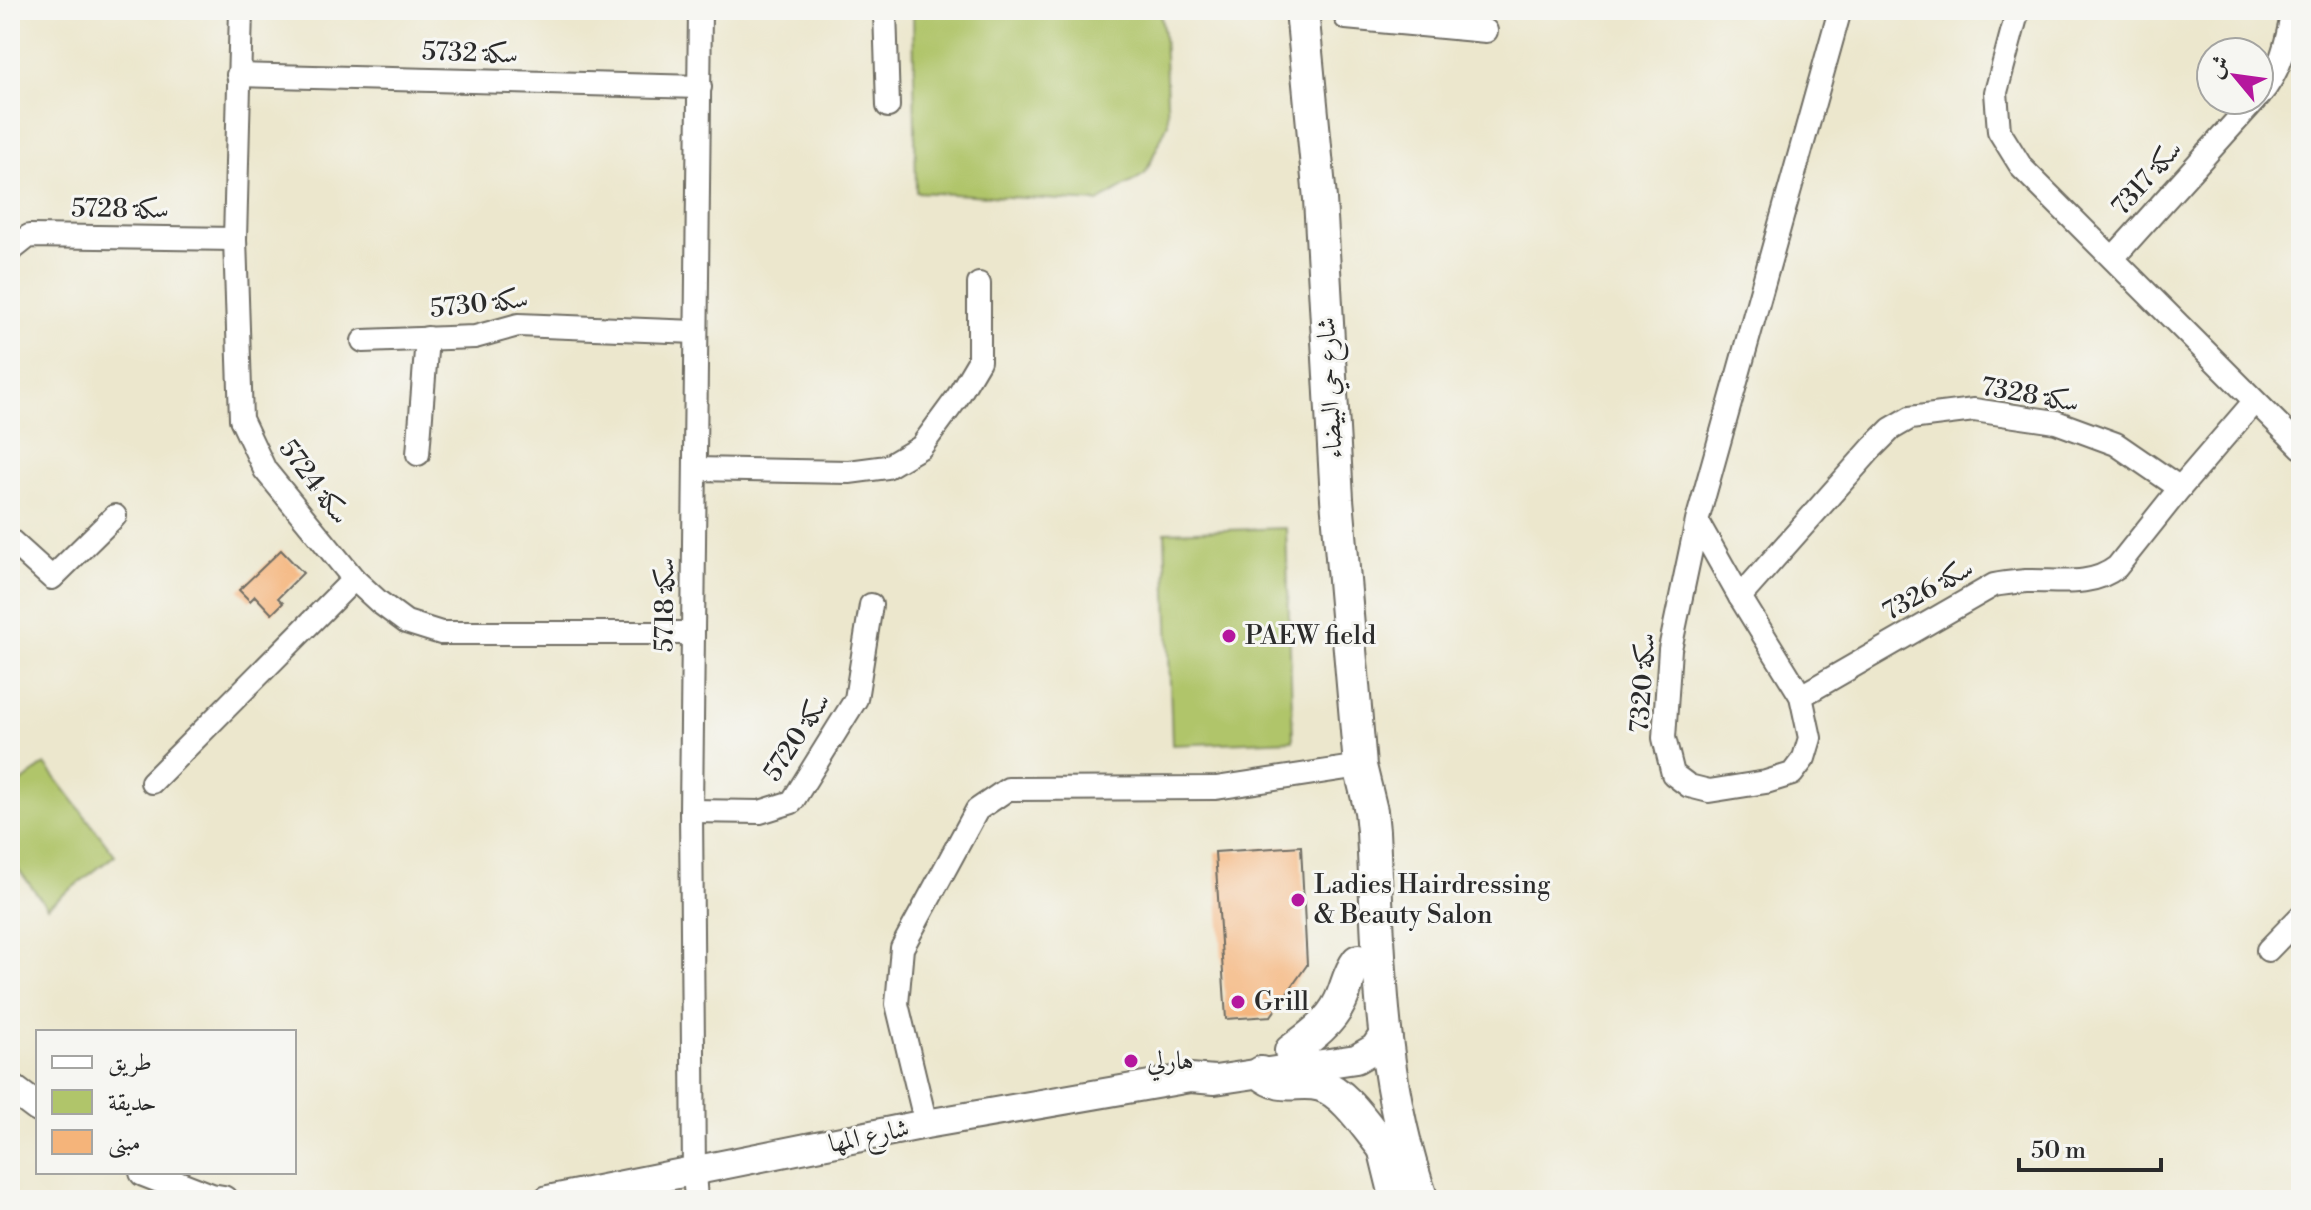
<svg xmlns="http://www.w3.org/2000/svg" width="2311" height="1210" font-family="'Libre Bodoni',Amiri,serif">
<rect width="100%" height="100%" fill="#f6f6f2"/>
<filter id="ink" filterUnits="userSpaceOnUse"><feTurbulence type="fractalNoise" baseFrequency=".0125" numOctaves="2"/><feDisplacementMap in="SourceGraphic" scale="16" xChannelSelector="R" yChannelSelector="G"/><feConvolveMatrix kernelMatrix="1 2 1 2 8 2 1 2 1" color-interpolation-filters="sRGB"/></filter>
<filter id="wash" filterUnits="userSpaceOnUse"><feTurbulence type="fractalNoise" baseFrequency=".006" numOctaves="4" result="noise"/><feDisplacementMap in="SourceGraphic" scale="32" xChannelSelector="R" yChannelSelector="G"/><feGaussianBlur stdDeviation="1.8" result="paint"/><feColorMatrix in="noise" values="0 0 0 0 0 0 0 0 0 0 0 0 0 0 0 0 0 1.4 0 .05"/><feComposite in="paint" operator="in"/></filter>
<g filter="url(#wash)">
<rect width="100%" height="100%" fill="#ece7cd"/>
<g fill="#b0c56a" stroke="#6e784a" stroke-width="2">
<path d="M 913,10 L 1160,10 L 1164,34 L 1168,123 L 1145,174 L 1098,202 L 916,192 Z"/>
<path d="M 1286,528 L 1293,740 L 1172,745 L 1165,532 Z"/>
<path d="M 45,764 L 115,855 L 47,907 L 10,858 L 10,791 Z"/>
</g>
<g id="blocks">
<g fill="#f5b47a">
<path d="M 281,550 L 303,573 L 278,598 L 283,603 L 272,614 L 255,596 L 250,601 L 239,590 Z"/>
<path d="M 1301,846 L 1307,965 L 1271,1016 L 1226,1019 L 1215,852 Z"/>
</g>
</g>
</g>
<g filter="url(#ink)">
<use href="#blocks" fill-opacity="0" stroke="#6f6d64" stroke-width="2"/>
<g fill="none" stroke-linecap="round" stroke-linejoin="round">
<g stroke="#6f6d64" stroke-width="26">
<g id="minor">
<path d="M 241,10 L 235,239 L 241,419 L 265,470 L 354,579 L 379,602 L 406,622 L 441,633 L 692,633"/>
<path d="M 885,10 L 888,106"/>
<path d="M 1346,10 L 1346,18 L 1486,31"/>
<path d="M 2018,10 L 1996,92 L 1999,131 L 2022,168 L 2301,447"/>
<path d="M 238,75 L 700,87"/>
<path d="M 2259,96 C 2281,71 2287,42 2293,10"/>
<path d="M 10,251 L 29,236 L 235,239"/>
<path d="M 2113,258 L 2255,100"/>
<path d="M 363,341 L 475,337 L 518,325 L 696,332"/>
<path d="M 418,454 L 427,338"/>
<path d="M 695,469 L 849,472 L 887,467 L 921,447 L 957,398 L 979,361 L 979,284"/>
<path d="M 1697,521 L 1740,597 L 1801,696 L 1810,738 L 1804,758 L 1792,774 L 1766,782 L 1709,791 L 1689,786 L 1673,774 L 1664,738 L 1670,649 L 1697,521 L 1840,10"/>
<path d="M 10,540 L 52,578 L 115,516"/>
<path d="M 1740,597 L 1872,448 L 1891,429 L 1910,418 L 1974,410 L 2056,422 L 2116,444 L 2180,488"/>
<path d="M 1801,696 L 1994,585 C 2004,583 2015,582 2026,581 C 2057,580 2090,588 2117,567 L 2180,488 L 2254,402"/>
<path d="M 152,782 L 354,579"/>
<path d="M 691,811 L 760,812 L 792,802 L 856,699 L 871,605"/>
<path d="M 2268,950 L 2301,916"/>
<path d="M 926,1124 L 897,1004 L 902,948 L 977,810 L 1008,789 L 1216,788 L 1360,766"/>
<path d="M 696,1200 L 694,1172 L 691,811 L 700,10"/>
</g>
</g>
<g stroke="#6f6d64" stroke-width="32">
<g id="tertiary">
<path d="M 10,1087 L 38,1108"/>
<path d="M 144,1172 L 211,1198 L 223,1200"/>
<path d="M 548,1200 L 926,1124 L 1190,1078 L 1215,1080 L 1356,1059 L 1375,1048 L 1385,1033"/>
</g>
</g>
<g stroke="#6f6d64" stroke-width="36">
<g id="secondary">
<path d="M 1302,10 L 1320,199 L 1337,499 L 1360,766 L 1371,811 L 1373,831 C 1379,955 1379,1081 1422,1200"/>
<path d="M 1291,1051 C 1310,1037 1330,1023 1340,1002 C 1347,988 1348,974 1358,961"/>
<path d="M 1261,1073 C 1283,1092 1298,1078 1321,1085 C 1346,1093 1367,1128 1384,1148"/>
<path d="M 1382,1139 L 1397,1200"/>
</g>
</g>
<use href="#minor" stroke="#fff" stroke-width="22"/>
<use href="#tertiary" stroke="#fff" stroke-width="28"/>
<use href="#secondary" stroke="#fff" stroke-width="32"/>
</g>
</g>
<g fill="#b5179e" stroke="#f6f6f2" stroke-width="3">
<circle cx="1229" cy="636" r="8"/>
<circle cx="1298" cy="900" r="8"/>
<circle cx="1238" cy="1002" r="8"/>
<circle cx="1131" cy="1061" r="8"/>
</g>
<g text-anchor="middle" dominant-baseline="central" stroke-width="6" stroke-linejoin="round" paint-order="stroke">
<g font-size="26" fill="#2b2b2b" stroke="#f6f6f2">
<text transform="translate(470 53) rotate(2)">سكة 5732</text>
<text transform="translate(2147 178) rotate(-48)">سكة 7317</text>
<text transform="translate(120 209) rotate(1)">سكة 5728</text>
<text transform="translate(479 304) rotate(-6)">سكة 5730</text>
<text transform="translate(1330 388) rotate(-93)">شارع حي البيضاء</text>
<text transform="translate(2030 395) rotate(10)">سكة 7328</text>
<text transform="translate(314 482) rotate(53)">سكة 5724</text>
<text transform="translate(1928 590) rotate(-29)">سكة 7326</text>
<text transform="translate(665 605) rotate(-89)">سكة 5718</text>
<text transform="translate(1643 683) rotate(-86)">سكة 7320</text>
<text transform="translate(797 737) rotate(-57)">سكة 5720</text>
<text transform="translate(869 1136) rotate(-12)">شارع المها</text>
</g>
<g font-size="26" fill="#2b2b2b" stroke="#f6f6f2" text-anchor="start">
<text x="1245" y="636">PAEW field</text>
<text x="1314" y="885">Ladies Hairdressing<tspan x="1314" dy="30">&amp; Beauty Salon</tspan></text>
<text x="1254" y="1002">Grill</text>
<text x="1147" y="1061">هارلي</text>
</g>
</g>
<rect width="2311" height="1210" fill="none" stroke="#f6f6f2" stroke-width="40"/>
<rect x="36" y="1030" width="260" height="144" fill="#f6f6f2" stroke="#a5a5a2" stroke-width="2"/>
<rect x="52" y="1056" width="40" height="12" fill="#ffffff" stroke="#a5a5a2" stroke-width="2"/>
<text x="108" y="1070" font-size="24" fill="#2b2b2b">طريق</text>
<rect x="52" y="1090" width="40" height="24" fill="#b0c56a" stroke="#a5a5a2" stroke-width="2"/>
<text x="108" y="1110" font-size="24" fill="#2b2b2b">حديقة</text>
<rect x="52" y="1130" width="40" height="24" fill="#f5b47a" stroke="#a5a5a2" stroke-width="2"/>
<text x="108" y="1150" font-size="24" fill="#2b2b2b">مبنى</text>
<g transform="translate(2235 76) rotate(299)"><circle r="38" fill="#f6f6f2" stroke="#a5a5a2" stroke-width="2"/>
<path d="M0-6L14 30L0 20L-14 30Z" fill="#b5179e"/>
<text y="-12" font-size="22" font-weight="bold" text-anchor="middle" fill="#2b2b2b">ش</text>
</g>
<path d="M2019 1158v12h142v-12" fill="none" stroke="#2b2b2b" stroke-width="4"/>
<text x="2031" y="1158" font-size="24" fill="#2b2b2b" stroke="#f6f6f2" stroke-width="6" paint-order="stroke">50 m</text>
</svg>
